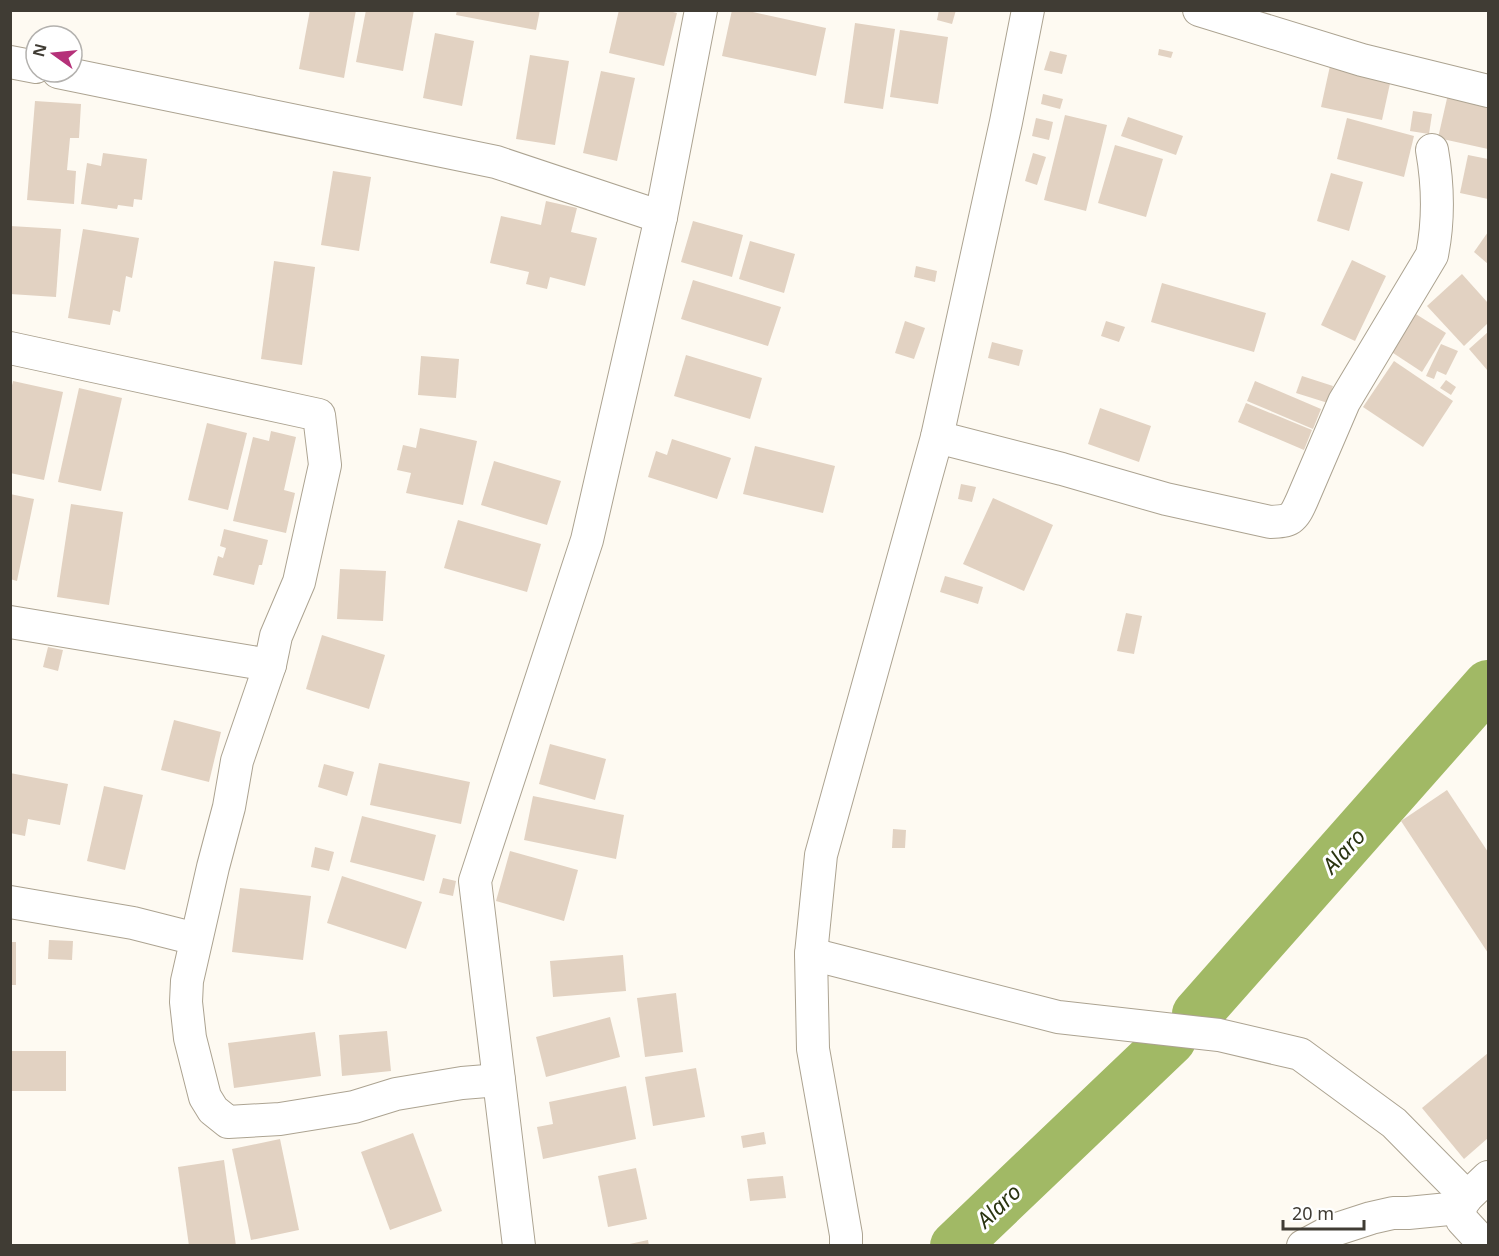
<svg xmlns="http://www.w3.org/2000/svg" width="1499" height="1256" font-family="'Noto Sans',sans-serif">
<rect width="100%" height="100%" fill="#fefaf2"/>
<g fill="none" stroke-linecap="round" stroke-linejoin="round">
<path stroke="#a1b965" stroke-width="8" d="M 1478,697 L 1488,711"/>
<g stroke="#a1b965" stroke-width="50">
<path d="M 1197,1014 L 1488,685"/>
<path d="M 955,1246 L 1171,1040"/>
</g>
</g>
<g fill="#e2d2c2">
<path d="M 310,10 L 356,10 L 344,78 L 299,69 Z"/>
<path d="M 366,10 L 414,10 L 403,71 L 356,62 Z"/>
<path d="M 457,10 L 540,10 L 536,30 L 456,15 Z"/>
<path d="M 619,10 L 665,10 L 677,13 L 664,66 L 609,53 Z"/>
<path d="M 732,10 L 744,10 L 826,28 L 816,76 L 722,56 Z"/>
<path d="M 939,10 L 956,10 L 952,24 L 937,20 Z"/>
<path d="M 855,23 L 895,29 L 883,109 L 844,103 Z"/>
<path d="M 900,30 L 948,37 L 938,104 L 890,97 Z"/>
<path d="M 435,33 L 474,41 L 462,106 L 423,98 Z"/>
<path d="M 1159,49 L 1173,52 L 1171,58 L 1158,55 Z"/>
<path d="M 1050,51 L 1067,55 L 1062,74 L 1044,70 Z"/>
<path d="M 530,55 L 569,61 L 555,145 L 516,139 Z"/>
<path d="M 1330,66 L 1391,79 L 1382,120 L 1321,107 Z"/>
<path d="M 601,71 L 635,78 L 617,161 L 583,153 Z"/>
<path d="M 1043,94 L 1063,99 L 1060,109 L 1041,104 Z"/>
<path d="M 1448,94 L 1488,103 L 1488,149 L 1438,138 Z"/>
<path d="M 35,101 L 81,104 L 79,138 L 70,138 L 67,170 L 76,171 L 74,204 L 27,200 Z"/>
<path d="M 1413,111 L 1432,114 L 1429,134 L 1410,131 Z"/>
<path d="M 1065,115 L 1107,125 L 1086,211 L 1044,200 Z"/>
<path d="M 1128,117 L 1183,136 L 1176,155 L 1121,136 Z"/>
<path d="M 1036,118 L 1053,122 L 1049,140 L 1032,136 Z"/>
<path d="M 1347,118 L 1414,136 L 1404,177 L 1337,159 Z"/>
<path d="M 1115,145 L 1163,159 L 1146,217 L 1098,203 Z"/>
<path d="M 103,153 L 147,159 L 142,200 L 134,199 L 133,207 L 118,205 L 117,209 L 81,204 L 87,163 L 101,166 Z"/>
<path d="M 1033,153 L 1046,157 L 1037,185 L 1025,181 Z"/>
<path d="M 1468,155 L 1488,159 L 1488,199 L 1460,193 Z"/>
<path d="M 333,171 L 371,177 L 359,251 L 321,245 Z"/>
<path d="M 1331,173 L 1363,182 L 1349,231 L 1317,221 Z"/>
<path d="M 546,201 L 577,208 L 571,232 L 597,238 L 585,286 L 550,277 L 547,289 L 526,284 L 529,272 L 490,263 L 501,216 L 541,225 Z"/>
<path d="M 693,221 L 743,235 L 732,277 L 681,262 Z"/>
<path d="M 10,226 L 61,229 L 56,297 L 10,294 Z"/>
<path d="M 83,229 L 139,238 L 132,278 L 126,276 L 120,312 L 113,310 L 110,325 L 68,318 Z"/>
<path d="M 1488,232 L 1488,264 L 1474,252 Z"/>
<path d="M 750,241 L 795,254 L 784,293 L 739,279 Z"/>
<path d="M 1352,260 L 1386,276 L 1355,341 L 1321,325 Z"/>
<path d="M 274,261 L 315,267 L 302,365 L 261,359 Z"/>
<path d="M 916,266 L 937,271 L 935,282 L 914,277 Z"/>
<path d="M 1462,274 L 1488,303 L 1488,323 L 1464,346 L 1427,306 Z"/>
<path d="M 693,280 L 781,307 L 768,346 L 681,319 Z"/>
<path d="M 1162,283 L 1266,313 L 1254,352 L 1151,322 Z"/>
<path d="M 1411,311 L 1446,333 L 1422,372 L 1387,349 Z"/>
<path d="M 905,321 L 925,328 L 914,359 L 895,353 Z"/>
<path d="M 1106,321 L 1125,327 L 1119,342 L 1101,336 Z"/>
<path d="M 1488,332 L 1488,371 L 1469,349 Z"/>
<path d="M 992,342 L 1023,350 L 1019,366 L 988,358 Z"/>
<path d="M 1441,344 L 1458,351 L 1446,375 L 1437,371 L 1434,379 L 1426,376 Z"/>
<path d="M 686,355 L 762,378 L 750,419 L 674,396 Z"/>
<path d="M 421,356 L 459,359 L 456,398 L 418,395 Z"/>
<path d="M 1394,361 L 1453,401 L 1423,447 L 1363,407 Z"/>
<path d="M 1302,376 L 1333,386 L 1328,403 L 1296,393 Z"/>
<path d="M 1446,380 L 1456,387 L 1451,395 L 1440,388 Z"/>
<path d="M 13,381 L 63,392 L 44,480 L 10,473 L 10,394 Z"/>
<path d="M 1255,381 L 1321,409 L 1313,429 L 1247,401 Z"/>
<path d="M 79,388 L 122,398 L 101,491 L 58,482 Z"/>
<path d="M 1246,403 L 1312,430 L 1304,450 L 1238,422 Z"/>
<path d="M 1100,408 L 1151,426 L 1139,462 L 1088,444 Z"/>
<path d="M 207,423 L 247,433 L 228,510 L 188,500 Z"/>
<path d="M 420,428 L 477,441 L 463,505 L 406,493 L 411,473 L 397,470 L 403,445 L 416,448 Z"/>
<path d="M 271,431 L 296,437 L 284,490 L 295,493 L 286,533 L 233,521 L 253,437 L 269,441 Z"/>
<path d="M 672,439 L 731,458 L 717,499 L 648,477 L 656,451 L 667,455 Z"/>
<path d="M 755,446 L 835,466 L 823,513 L 743,494 Z"/>
<path d="M 494,461 L 561,481 L 547,525 L 481,505 Z"/>
<path d="M 961,484 L 976,487 L 972,502 L 958,499 Z"/>
<path d="M 10,494 L 34,499 L 17,581 L 10,579 Z"/>
<path d="M 993,498 L 1053,525 L 1024,591 L 963,564 Z"/>
<path d="M 71,504 L 123,512 L 109,605 L 57,597 Z"/>
<path d="M 458,520 L 541,544 L 527,592 L 444,568 Z"/>
<path d="M 224,529 L 268,540 L 262,565 L 259,565 L 254,585 L 213,575 L 218,556 L 223,558 L 226,548 L 220,546 Z"/>
<path d="M 340,569 L 386,571 L 383,621 L 337,619 Z"/>
<path d="M 945,576 L 983,587 L 978,604 L 940,592 Z"/>
<path d="M 1126,613 L 1142,616 L 1134,654 L 1117,651 Z"/>
<path d="M 322,635 L 385,655 L 369,709 L 306,689 Z"/>
<path d="M 48,647 L 63,650 L 58,671 L 43,667 Z"/>
<path d="M 174,720 L 221,732 L 209,782 L 161,770 Z"/>
<path d="M 550,744 L 606,759 L 595,800 L 539,784 Z"/>
<path d="M 379,763 L 470,782 L 461,824 L 370,805 Z"/>
<path d="M 324,764 L 354,772 L 347,796 L 318,787 Z"/>
<path d="M 10,773 L 68,784 L 60,825 L 28,819 L 25,836 L 10,833 Z"/>
<path d="M 104,786 L 143,795 L 125,870 L 87,861 Z"/>
<path d="M 1447,790 L 1488,852 L 1488,953 L 1401,821 Z"/>
<path d="M 533,796 L 624,815 L 616,859 L 524,840 Z"/>
<path d="M 362,816 L 436,835 L 424,881 L 350,862 Z"/>
<path d="M 893,829 L 906,830 L 905,848 L 892,848 Z"/>
<path d="M 315,847 L 334,852 L 329,871 L 311,867 Z"/>
<path d="M 510,851 L 578,870 L 564,921 L 496,901 Z"/>
<path d="M 342,876 L 422,902 L 406,949 L 327,923 Z"/>
<path d="M 443,878 L 456,881 L 453,896 L 439,893 Z"/>
<path d="M 240,888 L 311,896 L 303,960 L 232,952 Z"/>
<path d="M 49,940 L 73,941 L 72,960 L 48,959 Z"/>
<rect x="10" y="942" width="6" height="43"/>
<path d="M 623,955 L 626,991 L 553,997 L 550,961 Z"/>
<path d="M 676,993 L 683,1052 L 645,1057 L 637,998 Z"/>
<path d="M 610,1017 L 620,1057 L 546,1077 L 536,1037 Z"/>
<path d="M 387,1031 L 391,1071 L 342,1076 L 339,1035 Z"/>
<path d="M 315,1032 L 321,1076 L 234,1088 L 228,1043 Z"/>
<rect x="10" y="1051" width="56" height="40"/>
<path d="M 1488,1053 L 1488,1138 L 1464,1159 L 1422,1108 Z"/>
<path d="M 696,1068 L 705,1117 L 653,1126 L 645,1077 Z"/>
<path d="M 626,1086 L 636,1139 L 543,1159 L 537,1127 L 553,1124 L 549,1102 Z"/>
<path d="M 764,1132 L 766,1144 L 743,1148 L 741,1136 Z"/>
<path d="M 413,1133 L 442,1211 L 390,1230 L 361,1152 Z"/>
<path d="M 280,1139 L 299,1230 L 251,1240 L 232,1149 Z"/>
<path d="M 224,1160 L 236,1246 L 189,1246 L 178,1167 Z"/>
<path d="M 636,1168 L 647,1219 L 608,1227 L 598,1176 Z"/>
<path d="M 783,1176 L 786,1198 L 750,1201 L 747,1179 Z"/>
<path d="M 648,1240 L 649,1246 L 626,1246 L 625,1245 Z"/>
</g>
<g fill="none" stroke-linecap="round" stroke-linejoin="round">
<g stroke="#aca391" stroke-width="34">
<g id="minor">
<path d="M 1199,10 L 1362,60 L 1488,91"/>
<path d="M 10,62 L 36,67"/>
<path d="M 58,72 L 496,162 L 661,217"/>
<path d="M 10,348 L 319,415 L 325,465 L 299,582 L 276,636 L 270,665 L 237,761 L 229,807 L 213,867 L 187,981 L 186,1002 L 190,1038 L 205,1097 L 213,1110 L 228,1122 L 280,1119 L 354,1107 L 396,1094 L 462,1083 L 499,1080"/>
<path d="M 937,437 L 1062,469 L 1166,499 L 1270,522 C 1291,521 1293,520 1302,500 L 1344,402 L 1432,255 C 1439,220 1438,184 1432,150"/>
<path d="M 10,622 L 270,665"/>
<path d="M 10,902 L 133,923 L 196,939"/>
<path d="M 811,954 L 1058,1017 L 1219,1035 L 1300,1054 L 1394,1123 L 1467,1197"/>
<path d="M 1459,1208 L 1462,1220 L 1486,1246"/>
<path d="M 519,1246 L 475,881 L 587,540 L 661,217 L 701,10"/>
<path d="M 846,1246 L 846,1235 L 813,1049 L 811,954 L 821,855 L 937,437 L 1006,122 L 1028,10"/>
<path d="M 1303,1246 L 1331,1231 L 1371,1218 L 1393,1213 L 1408,1213 L 1459,1208 L 1467,1197 L 1488,1177"/>
</g>
</g>
<use href="#minor" stroke="#fff" stroke-width="32"/>
</g>
<g text-anchor="middle" dominant-baseline="central" stroke-width="6" stroke-linejoin="round" paint-order="stroke">
<g font-size="22" font-style="italic" fill="#2a3410" stroke="#fff">
<text transform="translate(1343 850) rotate(-48)">Alaro</text>
<text transform="translate(998 1205) rotate(-44)">Alaro</text>
</g>
</g>
<rect width="1499" height="1256" fill="none" stroke="#403c34" stroke-width="24"/>
<g transform="translate(54 54) rotate(285)"><circle r="28" fill="#ffffff" stroke="#b3b1ae" stroke-width="1.5"/>
<path d="M0-4.5L10 22L0 15L-10 22Z" fill="#b53179"/>
<text y="-9" font-size="16" font-weight="bold" text-anchor="middle" fill="#403c34">N</text>
</g>
<path d="M1283 1220v9h81v-9" fill="none" stroke="#403c34" stroke-width="3"/>
<text x="1292" y="1220" font-size="18" fill="#403c34" stroke="#ffffff" stroke-width="4.5" paint-order="stroke">20 m</text>
</svg>
